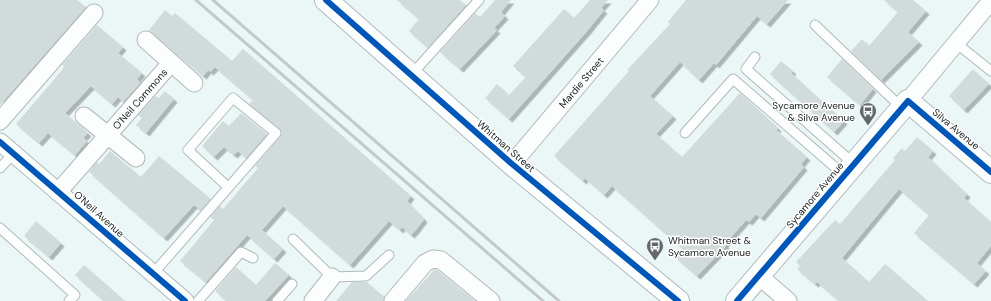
<svg xmlns="http://www.w3.org/2000/svg" width="991" height="301" font-family="'DM Sans',sans-serif">
<defs>
<filter id="shadow"><feDropShadow dx="3.5" dy="3.5" stdDeviation="0" flood-color="#0004"/></filter>
</defs>
<rect width="100%" height="100%" fill="#ebf6f6"/>
<g fill="#d2dbdb" filter="url(#shadow)">
<path d="M 0,0 L 77,0 L 86,7 L 0,105 Z"/>
<path d="M 397,0 L 460,0 L 466,5 L 428,48 L 409,31 L 419,19 Z"/>
<path d="M 495,0 L 511,0 L 501,12 L 505,16 L 494,28 L 497,30 L 460,69 L 440,52 L 475,13 L 480,17 Z"/>
<path d="M 590,0 L 608,0 L 601,8 L 604,10 L 588,30 L 509,119 L 485,98 L 497,84 L 509,95 L 526,77 L 513,66 L 564,9 L 574,18 Z"/>
<path d="M 686,0 L 788,0 L 767,24 L 757,16 L 716,65 L 714,63 L 699,80 L 680,62 L 650,96 L 673,116 L 656,134 L 682,157 L 740,93 L 778,128 L 776,130 L 807,157 L 801,164 L 804,167 L 761,218 L 756,214 L 749,222 L 746,220 L 725,244 L 726,246 L 697,276 L 675,257 L 683,249 L 612,186 L 604,195 L 585,178 L 583,181 L 554,156 L 629,71 L 627,70 L 670,24 L 668,22 Z"/>
<path d="M 884,0 L 913,0 L 926,11 L 908,32 L 919,42 L 881,80 L 851,51 L 862,39 L 869,46 L 898,12 Z"/>
<path d="M 165,10 L 172,16 L 175,13 L 232,61 L 243,49 L 411,196 L 407,201 L 424,219 L 415,231 L 411,235 L 402,227 L 400,230 L 389,221 L 350,265 L 283,206 L 262,230 L 283,249 L 274,259 L 247,235 L 206,282 L 180,261 L 214,220 L 210,217 L 220,206 L 223,209 L 258,168 L 255,166 L 282,134 L 280,128 L 249,104 L 253,100 L 215,67 L 210,72 L 208,70 L 203,76 L 149,30 Z"/>
<path d="M 97,25 L 123,47 L 118,53 L 142,73 L 137,79 L 140,83 L 123,102 L 118,97 L 112,104 L 91,86 L 65,113 L 88,133 L 83,138 L 87,141 L 75,155 L 48,133 L 39,143 L 16,124 L 62,70 L 64,66 L 62,65 Z"/>
<path d="M 842,59 L 873,89 L 860,105 L 827,77 Z"/>
<path d="M 781,61 L 793,71 L 791,73 L 844,121 L 834,132 L 770,74 Z"/>
<path d="M 973,69 L 989,84 L 964,110 L 949,96 Z"/>
<path d="M 165,91 L 174,99 L 146,133 L 136,125 L 142,118 L 138,115 L 155,96 L 159,98 Z"/>
<path d="M 241,113 L 267,134 L 246,158 L 238,151 L 234,155 L 224,147 L 214,157 L 202,146 L 223,121 L 229,126 Z"/>
<path d="M 917,137 L 933,151 L 928,157 L 967,194 L 964,198 L 991,222 L 991,246 L 977,263 L 986,271 L 974,284 L 914,233 L 929,215 L 899,189 L 842,258 L 869,282 L 885,264 L 928,301 L 839,301 L 817,282 L 815,284 L 797,269 L 800,266 L 796,262 L 835,220 L 840,224 L 895,160 L 893,158 L 902,148 L 905,151 Z"/>
<path d="M 110,151 L 141,177 L 159,156 L 211,199 L 201,210 L 194,205 L 164,238 L 89,172 L 97,162 L 99,164 Z"/>
<path d="M 36,221 L 61,243 L 49,257 L 24,236 Z"/>
<path d="M 275,263 L 289,275 L 265,301 L 227,301 L 216,292 L 216,290 L 236,267 L 256,285 Z"/>
<path d="M 84,265 L 125,301 L 104,301 L 75,275 Z"/>
<path d="M 435,269 L 437,270 L 475,301 L 406,301 Z"/>
<path d="M 352,282 L 367,282 L 384,297 L 383,301 L 336,301 Z"/>
</g>
<g fill="none" stroke-linecap="round" stroke-linejoin="round">
<g stroke="#b1baba" stroke-width="11">
<g id="service">
<path d="M 815,25 L 902,108"/>
<path d="M 956,43 L 991,71"/>
<path d="M 755,57 L 746,69 L 854,164"/>
<path d="M 411,75 L 479,0"/>
<path d="M 685,133 L 733,79 L 844,175"/>
<path d="M 0,168 L 13,154"/>
<path d="M 0,228 L 75,295 L 69,301"/>
<path d="M 293,239 L 332,277 L 366,276 L 389,255"/>
<path d="M 152,275 L 276,133 L 233,98 L 188,150 L 228,187"/>
<path d="M 198,301 L 241,252 L 253,258"/>
<path d="M 277,301 L 292,284"/>
</g>
</g>
<g stroke="#b1baba" stroke-width="19">
<g id="minor">
<path d="M 146,40 L 194,83"/>
<path d="M 908,101 L 991,1"/>
<path d="M 84,116 L 136,158"/>
<path d="M 0,121 L 94,13"/>
<path d="M 0,142 L 185,301"/>
<path id="s1" d="M 512,164 L 650,0"/>
<path id="s2" d="M 58,192 L 171,63"/>
<path d="M 759,276 L 788,301"/>
<path d="M 313,301 L 332,277"/>
<path d="M 393,301 L 425,263 L 433,259 L 441,260 L 491,301"/>
</g>
</g>
<g stroke="#b1baba" stroke-width="24">
<g id="tertiary">
<path d="M 326,0 L 512,164 L 678,301"/>
<path d="M 737,301 L 908,101 L 991,172"/>
</g>
</g>
<use href="#service" stroke="#fcfefe" stroke-width="9"/>
<use href="#minor" stroke="#fcfefe" stroke-width="17"/>
<use href="#tertiary" stroke="#fcfefe" stroke-width="22"/>
<g stroke="#c5c8c8" stroke-width="3">
<path d="M 196,0 L 543,301"/>
<path d="M 213,0 L 559,301"/>
</g>
<g stroke="#fff" stroke-width="8">
<g id="cycleway">
<path d="M 326,0 L 512,164 L 678,301"/>
<path d="M 0,142 L 185,301"/>
<path d="M 737,301 L 908,101 L 991,172"/>
</g>
</g>
<use href="#cycleway" stroke="#0057b8" stroke-width="6"/>
</g>
<defs>
<g id="bus-pin" transform="scale(0.9)"><path d="M0 17L-7.5 6A9.5 9.5 0 1 1 7.5 6Z" fill="#616969" stroke="#fff"/><path d="M-5-6H5V4H4V6H2V4H-2V6H-4V4H-5ZM-3.5-4V0h7V-4ZM-3.5 1.2v1.5H-2V1.2ZM2 1.2v1.5H3.5V1.2Z" fill="#fff"/></g>
</defs>
<g fill-rule="evenodd">
<use href="#bus-pin" x="868" y="111"/>
<use href="#bus-pin" x="655" y="246"/>
</g>
<g text-anchor="middle" dominant-baseline="central" stroke-width="3" stroke-linejoin="round" paint-order="stroke">
<g font-size="10" fill="#161d1d" stroke="#fff">
<text stroke="none"><textPath href="#s1" startOffset="107">Mardie Street</textPath></text>
<text stroke="none"><textPath href="#s2" startOffset="124">O'Neil Commons</textPath></text>
<text transform="translate(956 129) rotate(40)">Silva Avenue</text>
<text transform="translate(506 146) rotate(41)">Whitman Street</text>
<text transform="translate(815 195) rotate(-50)">Sycamore Avenue</text>
<text transform="translate(99 214) rotate(42)">O'Neil Avenue</text>
</g>
<g font-size="10" fill="#161d1d" stroke="#fff" text-anchor="end">
<text x="855" y="105">Sycamore Avenue<tspan x="855" dy="12">&amp; Silva Avenue</tspan></text>
<text x="668" y="240" text-anchor="start">Whitman Street &amp;<tspan x="668" dy="12">Sycamore Avenue</tspan></text>
</g>
</g>
</svg>
